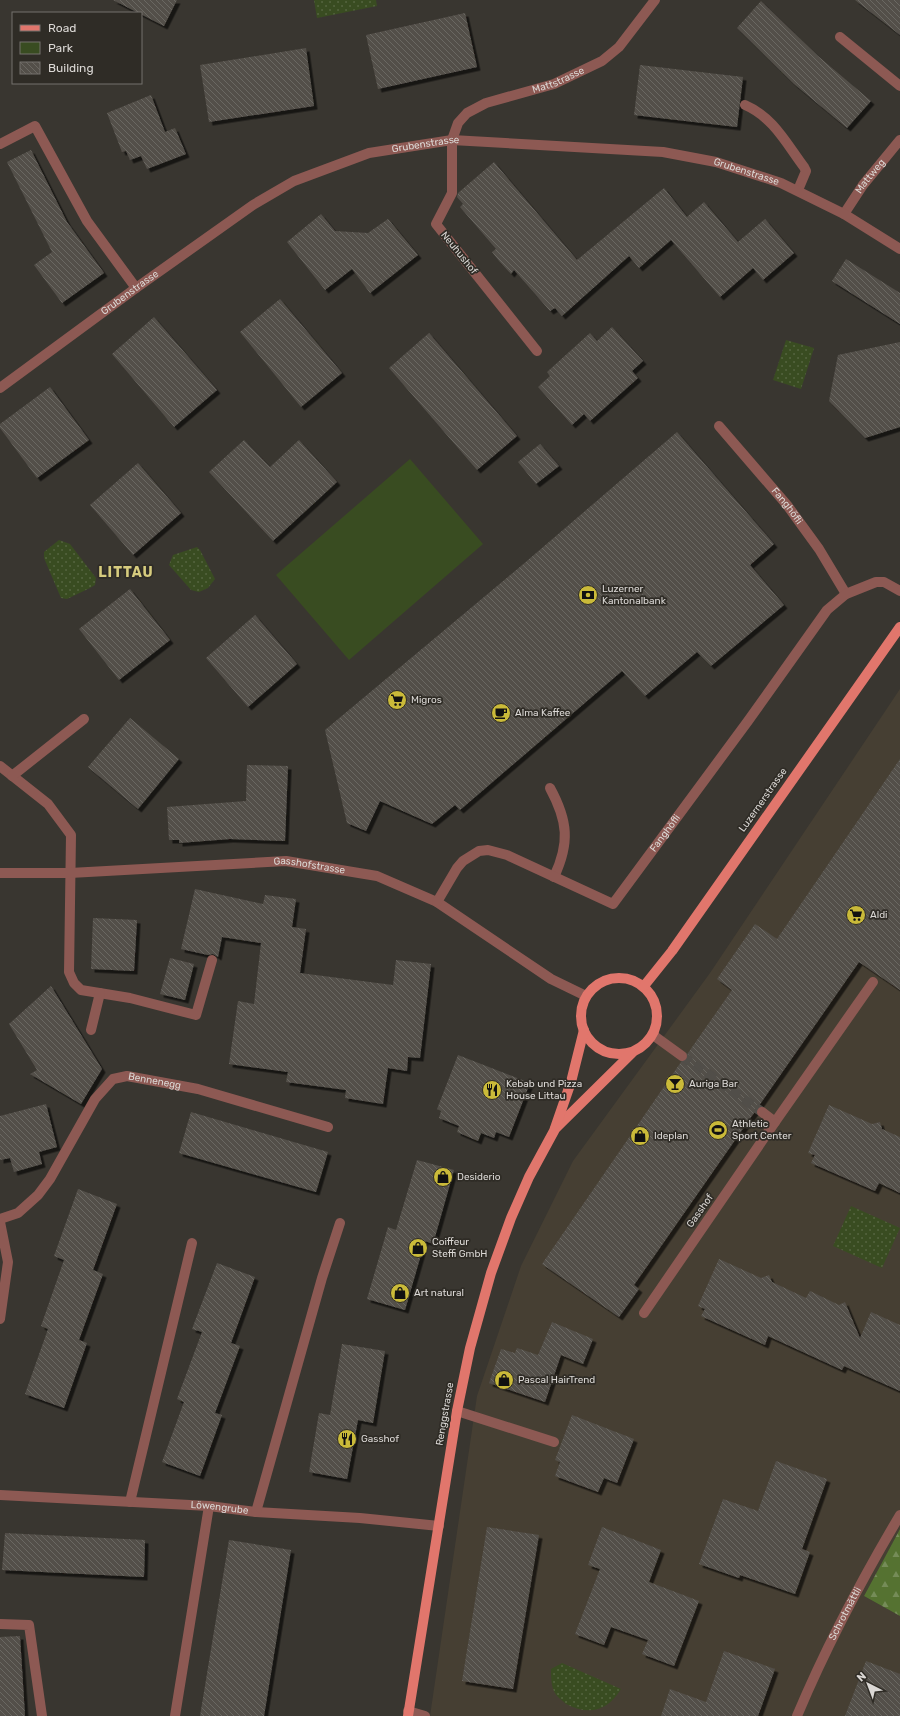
<svg xmlns="http://www.w3.org/2000/svg" width="900" height="1716" font-family="Rubik,sans-serif">
<defs>
<pattern id="green-dots" width="8" height="8" patternUnits="userSpaceOnUse"><rect width="8" height="8" fill="#394c21"/><path d="M2 2h.1M6 6h.1" fill="none" stroke="#556540" stroke-width="1.8" stroke-linecap="round"/></pattern>
<pattern id="forest-firs" width="22" height="20" patternUnits="userSpaceOnUse"><rect width="22" height="20" fill="#557231"/><path d="M5 1l3.5 6h-7zM16 11l3.5 6h-7z" fill="#758c58"/></pattern>
<pattern id="building-back-hatch" width="6" height="6" patternUnits="userSpaceOnUse"><rect width="6" height="6" fill="#534f49"/><path d="M-1 5l2 2M0 0l6 6M5-1l2 2" fill="none" stroke="#6b6862"/></pattern>
<filter id="shadow"><feDropShadow dx="3.5" dy="3.5" stdDeviation="0" flood-color="#0009"/></filter>
</defs>
<rect width="100%" height="100%" fill="#393630"/>
<path fill="#463f33" d="M 900,689 L 900,1529 L 864,1596 L 900,1616 L 900,1716 L 430,1716 L 477,1396 L 521,1266 L 573,1161 L 710,973 Z"/>
<g fill="url(#green-dots)">
<path d="M 314,0 L 376,0 L 377,6 L 317,18 Z"/>
<path d="M 786,340 L 814,348 L 801,389 L 773,380 Z"/>
<path d="M 59,540 L 70,544 L 96,578 L 95,585 L 90,588 L 67,599 L 61,598 L 44,558 L 44,552 Z"/>
<path d="M 197,547 L 200,550 L 215,579 L 208,588 L 199,592 L 191,590 L 169,565 L 173,555 Z"/>
<path d="M 851,1206 L 900,1228 L 882,1268 L 833,1246 Z"/>
<path d="M 562,1663 L 621,1689 C 608,1711 589,1716 566,1704 C 563,1701 557,1697 555,1693 C 551,1687 551,1676 551,1669 Z"/>
</g>
<path fill="url(#forest-firs)" d="M 900,1529 L 900,1616 L 864,1596 Z"/>
<path fill="#394c21" d="M 410,459 L 483,544 L 349,660 L 276,575 Z"/>
<g fill="url(#building-back-hatch)" filter="url(#shadow)">
<path d="M 113,0 L 177,0 L 164,26 Z"/>
<path d="M 855,0 L 900,0 L 900,35 Z"/>
<path d="M 761,1 L 818,56 L 871,101 L 847,128 L 794,84 L 737,28 Z"/>
<path d="M 465,13 L 477,67 L 378,89 L 366,35 Z"/>
<path d="M 306,48 L 314,106 L 209,122 L 200,65 Z"/>
<path d="M 640,65 L 743,77 L 737,127 L 634,115 Z"/>
<path d="M 151,95 L 165,132 L 175,128 L 186,154 L 147,169 L 141,156 L 130,160 L 126,151 L 122,152 L 107,113 Z"/>
<path d="M 31,150 L 67,222 L 104,273 L 62,303 L 34,265 L 52,252 L 7,162 Z"/>
<path d="M 494,162 L 577,260 L 664,188 L 687,217 L 704,202 L 738,242 L 765,219 L 794,253 L 763,280 L 753,268 L 720,297 L 671,240 L 639,268 L 629,256 L 562,316 L 555,308 L 550,311 L 514,270 L 511,274 L 499,261 L 492,252 L 496,249 L 460,207 L 463,204 L 457,197 L 458,193 Z"/>
<path d="M 321,214 L 335,231 L 368,233 L 388,219 L 418,255 L 370,293 L 352,269 L 325,290 L 287,242 Z"/>
<path d="M 846,259 L 900,293 L 900,324 L 832,281 Z"/>
<path d="M 280,299 L 342,373 L 301,407 L 240,332 Z"/>
<path d="M 154,317 L 217,390 L 174,427 L 112,354 Z"/>
<path d="M 612,327 L 643,361 L 632,371 L 638,378 L 590,421 L 584,414 L 572,425 L 538,387 L 550,376 L 547,372 L 590,333 L 597,341 Z"/>
<path d="M 429,333 L 517,436 L 477,470 L 389,368 Z"/>
<path d="M 900,342 L 900,427 L 865,438 L 829,401 L 838,355 Z"/>
<path d="M 50,387 L 89,440 L 37,478 L 0,428 L 0,424 Z"/>
<path d="M 677,432 L 774,544 L 750,565 L 784,605 L 711,666 L 697,652 L 645,696 L 622,671 L 460,810 L 455,805 L 432,824 L 380,801 L 366,831 L 347,823 L 325,730 L 521,566 Z"/>
<path d="M 244,440 L 270,467 L 299,440 L 337,482 L 273,541 L 209,472 Z"/>
<path d="M 540,444 L 559,466 L 536,484 L 518,462 Z"/>
<path d="M 138,463 L 181,513 L 133,555 L 90,505 Z"/>
<path d="M 130,589 L 170,640 L 119,680 L 79,629 Z"/>
<path d="M 255,615 L 297,664 L 248,707 L 206,658 Z"/>
<path d="M 130,718 L 179,759 L 138,809 L 88,767 Z"/>
<path d="M 900,759 L 900,990 L 859,962 L 634,1285 L 639,1289 L 619,1317 L 542,1264 L 681,1062 L 687,1059 L 688,1053 L 732,990 L 717,979 L 755,924 L 777,939 Z"/>
<path d="M 247,765 L 288,766 L 285,841 L 230,839 L 179,843 L 179,840 L 169,840 L 167,807 L 246,801 Z"/>
<path d="M 195,889 L 263,904 L 265,895 L 296,899 L 292,927 L 306,929 L 300,973 L 393,985 L 396,960 L 431,964 L 420,1058 L 408,1057 L 407,1071 L 388,1068 L 383,1104 L 345,1098 L 346,1090 L 286,1082 L 288,1072 L 229,1064 L 238,1001 L 254,1004 L 261,943 L 222,937 L 218,957 L 213,954 L 208,955 L 181,949 Z"/>
<path d="M 93,918 L 137,920 L 134,971 L 91,969 Z"/>
<path d="M 170,958 L 194,964 L 185,1000 L 160,994 Z"/>
<path d="M 51,986 L 102,1069 L 81,1104 L 30,1074 L 37,1070 L 9,1024 Z"/>
<path d="M 458,1055 L 530,1083 L 509,1137 L 496,1132 L 494,1138 L 481,1133 L 478,1141 L 457,1132 L 459,1126 L 439,1118 L 441,1111 L 437,1109 Z"/>
<path d="M 46,1104 L 57,1147 L 39,1152 L 42,1164 L 14,1172 L 10,1158 L 0,1160 L 0,1116 Z"/>
<path d="M 829,1105 L 872,1124 L 880,1122 L 882,1129 L 900,1137 L 900,1193 L 879,1183 L 875,1191 L 811,1163 L 815,1155 L 808,1153 Z"/>
<path d="M 191,1112 L 328,1152 L 316,1192 L 179,1153 Z"/>
<path d="M 417,1160 L 454,1170 L 433,1244 L 425,1241 L 405,1310 L 367,1299 L 388,1227 L 396,1230 Z"/>
<path d="M 78,1189 L 117,1204 L 93,1270 L 103,1274 L 79,1340 L 87,1343 L 64,1408 L 25,1394 L 48,1329 L 41,1326 L 64,1260 L 54,1256 Z"/>
<path d="M 719,1259 L 761,1278 L 769,1275 L 772,1282 L 806,1298 L 810,1291 L 839,1305 L 845,1302 L 860,1338 L 871,1312 L 900,1325 L 900,1391 L 844,1366 L 842,1370 L 768,1336 L 765,1345 L 701,1316 L 705,1309 L 698,1306 Z"/>
<path d="M 217,1263 L 255,1277 L 231,1343 L 240,1346 L 215,1413 L 222,1415 L 200,1476 L 162,1462 L 184,1402 L 177,1399 L 202,1332 L 192,1329 Z"/>
<path d="M 552,1322 L 593,1339 L 583,1364 L 561,1355 L 545,1402 L 489,1383 L 501,1349 L 515,1353 L 517,1348 L 538,1355 Z"/>
<path d="M 342,1344 L 385,1351 L 373,1423 L 358,1420 L 347,1479 L 309,1472 L 319,1413 L 330,1415 Z"/>
<path d="M 572,1415 L 634,1439 L 617,1483 L 604,1478 L 598,1492 L 555,1476 L 560,1462 L 555,1460 Z"/>
<path d="M 776,1461 L 827,1479 L 802,1549 L 810,1552 L 795,1594 L 740,1575 L 739,1578 L 699,1564 L 723,1499 L 758,1511 Z"/>
<path d="M 487,1527 L 539,1535 L 513,1689 L 462,1681 Z"/>
<path d="M 602,1527 L 661,1550 L 649,1582 L 699,1601 L 674,1666 L 642,1654 L 648,1640 L 611,1627 L 604,1645 L 575,1634 L 600,1569 L 588,1565 Z"/>
<path d="M 5,1533 L 145,1540 L 144,1577 L 2,1570 Z"/>
<path d="M 229,1540 L 291,1550 L 264,1716 L 200,1716 Z"/>
<path d="M 20,1636 L 25,1716 L 0,1716 L 0,1637 Z"/>
<path d="M 724,1651 L 775,1669 L 758,1716 L 661,1716 L 670,1689 L 706,1702 Z"/>
<path d="M 866,1661 L 900,1674 L 900,1716 L 845,1716 Z"/>
</g>
<g fill="none" stroke-linecap="round" stroke-linejoin="round">
<path stroke="#514e49" stroke-width="10" stroke-dasharray="10 5" stroke-linecap="butt" d="M 682,1056 L 762,1112"/>
<g stroke="#8d5953" stroke-width="10">
<path d="M 840,37 L 900,86"/>
<path d="M 745,105 C 773,117 786,143 804,167 L 806,171 L 798,190"/>
<path d="M 0,144 L 35,126 L 87,221 L 136,288"/>
<path id="s1" d="M 844,214 L 863,185 L 900,140"/>
<path id="s2" d="M 537,351 L 436,224 L 452,193 L 452,140 L 458,123 L 467,113 L 486,103 L 554,84 L 602,61 L 619,47 L 655,0"/>
<path id="s3" d="M 0,388 L 136,288 L 253,205 L 294,181 L 369,153 L 452,140 L 663,152 L 716,162 L 781,183 L 844,214 L 900,249"/>
<path id="s4" d="M 719,426 L 787,505 L 819,549 L 846,594"/>
<path d="M 0,766 L 48,804 L 71,835 L 69,972 L 74,983 L 81,990 L 130,998 L 196,1015 L 212,960"/>
<path d="M 12,776 L 84,719"/>
<path d="M 550,788 C 568,821 570,843 554,877"/>
<path id="s5" d="M 0,873 L 70,873 L 286,861 L 377,876 L 437,902 L 551,979 L 586,996"/>
<path id="s6" d="M 437,902 L 457,868 L 463,861 L 479,851 L 488,850 L 507,855 L 613,904 L 748,721 L 827,610 L 846,594 L 876,582 L 884,582 L 900,591"/>
<path d="M 91,1030 L 100,993"/>
<path d="M 653,1035 L 682,1056"/>
<path d="M 762,1112 L 775,1122 L 873,982"/>
<path id="s7" d="M 0,1219 L 18,1213 L 38,1195 L 50,1179 L 95,1099 L 113,1079 L 127,1076 L 198,1089 L 328,1127"/>
<path d="M 0,1222 L 8,1262 L 0,1319"/>
<path d="M 644,1313 L 775,1122"/>
<path d="M 457,1411 L 554,1442"/>
<path id="s8" d="M 0,1495 L 209,1506 L 256,1512 L 360,1518 L 439,1526"/>
<path d="M 130,1502 L 192,1243"/>
<path d="M 256,1512 L 322,1278 L 340,1223"/>
<path d="M 0,1624 L 29,1625 L 42,1716"/>
<path d="M 408,1711 L 425,1716"/>
<path d="M 175,1716 L 209,1506"/>
<path id="s9" d="M 797,1716 C 826,1647 862,1579 900,1515"/>
</g>
<g stroke="#e1766c" stroke-width="10">
<circle cx="619" cy="1016" r="38"/>
<path d="M 644,986 L 672,951 L 900,627"/>
<path d="M 555,1129 L 632,1053"/>
<path d="M 408,1716 L 457,1411 L 470,1348 L 491,1273 L 511,1218 L 529,1177 L 554,1131 L 571,1082 L 584,1030"/>
</g>
</g>
<defs>
<g id="bank-disc" transform="scale(1)"><circle r="9.5" fill="#caba39" stroke="#2f2c26"/><path d="M-6-4H6V4H-6ZM0-2.3a2.3 2.3 0 1 0 0 4.6a2.3 2.3 0 1 0 0-4.6Z" fill="#111"/></g>
<g id="supermarket-disc" transform="scale(1)"><circle r="9.5" fill="#caba39" stroke="#2f2c26"/><path d="M-6-5.5h2.5l.6 2H6L4.5 2H-2.5L-4.4-4H-6ZM-1.5 3.2a1.3 1.3 0 1 0 .1 0ZM3 3.2a1.3 1.3 0 1 0 .1 0Z" fill="#111"/></g>
<g id="cafe-disc" transform="scale(1)"><circle r="9.5" fill="#caba39" stroke="#2f2c26"/><path d="M-5.5-4.5H6V0H3Q3 3.5 0 3.5H-2.5Q-5.5 3.5-5.5 0ZM3-3.2v2h1.7v-2ZM-6 4.5H4V6H-6Z" fill="#111"/></g>
<g id="bar-disc" transform="scale(1)"><circle r="9.5" fill="#caba39" stroke="#2f2c26"/><path d="M-6-5H6L.8 .8V4.5H3.5V6h-7V4.5H-.8V.8Z" fill="#111"/></g>
<g id="restaurant-disc" transform="scale(1)"><circle r="9.5" fill="#caba39" stroke="#2f2c26"/><path d="M-5-6h1v4h1v-4h1v4h1v-4h1v5L-1.5 .5V6h-2V.5L-5-1ZM5-6V6H3V1.5H1.5Q1.5-4 5-6Z" fill="#111"/></g>
<g id="stadium-disc" transform="scale(1)"><circle r="9.5" fill="#caba39" stroke="#2f2c26"/><path d="M0-5a6.5 5 0 1 0 0 10a6.5 5 0 1 0 0-10ZM-3.5-1.8h7v3.6h-7Z" fill="#111"/></g>
<g id="shop-disc" transform="scale(1)"><circle r="9.5" fill="#caba39" stroke="#2f2c26"/><path d="M-5-2.5h2.3a2.7 3.5 0 0 1 5.4 0H5L5.5 6h-11ZM-1.5-2.5h3a1.5 2.3 0 0 0-3 0Z" fill="#111"/></g>
</defs>
<g fill-rule="evenodd">
<use href="#bank-disc" x="588" y="595"/>
<use href="#supermarket-disc" x="397" y="700"/>
<use href="#cafe-disc" x="501" y="713"/>
<use href="#supermarket-disc" x="856" y="915"/>
<use href="#bar-disc" x="675" y="1084"/>
<use href="#restaurant-disc" x="492" y="1090"/>
<use href="#stadium-disc" x="718" y="1130"/>
<use href="#shop-disc" x="640" y="1136"/>
<use href="#shop-disc" x="443" y="1177"/>
<use href="#shop-disc" x="418" y="1248"/>
<use href="#shop-disc" x="400" y="1293"/>
<use href="#shop-disc" x="504" y="1380"/>
<use href="#restaurant-disc" x="347" y="1439"/>
</g>
<g text-anchor="middle" dominant-baseline="central" stroke-width="3.5" stroke-linejoin="round" paint-order="stroke">
<g font-size="10" fill="#dbd8d5" stroke="#2f2c26">
<text stroke="none"><textPath href="#s2" startOffset="379">Mattstrasse</textPath></text>
<text stroke="none"><textPath href="#s3" startOffset="497">Grubenstrasse</textPath></text>
<text stroke="none"><textPath href="#s3" startOffset="821">Grubenstrasse</textPath></text>
<text stroke="none"><textPath href="#s1" startOffset="46">Mattweg</textPath></text>
<text transform="translate(459 253) rotate(51)">Neuhushof</text>
<text stroke="none"><textPath href="#s3" startOffset="161">Grubenstrasse</textPath></text>
<text stroke="none"><textPath href="#s4" startOffset="105">Fanghöfli</textPath></text>
<text transform="translate(763 800) rotate(-55)">Luzernerstrasse</text>
<text stroke="none"><textPath href="#s6" startOffset="301">Fanghöfli</textPath></text>
<text stroke="none"><textPath href="#s5" startOffset="310">Gasshofstrasse</textPath></text>
<text stroke="none"><textPath href="#s7" startOffset="227">Bennenegg</textPath></text>
<text transform="translate(700 1211) rotate(-55)">Gasshof</text>
<text transform="translate(445 1414) rotate(-80)">Renggstrasse</text>
<text stroke="none"><textPath href="#s8" startOffset="220">Löwengrube</textPath></text>
<text stroke="none"><textPath href="#s9" startOffset="113">Schrotmättli</textPath></text>
</g>
<g font-size="10" fill="#dbd8d5" stroke="#2f2c26" text-anchor="start">
<text x="602" y="589">Luzerner<tspan x="602" dy="12">Kantonalbank</tspan></text>
<text x="411" y="700">Migros</text>
<text x="515" y="713">Alma Kaffee</text>
<text x="870" y="915">Aldi</text>
<text x="506" y="1084">Kebab und Pizza<tspan x="506" dy="12">House Littau</tspan></text>
<text x="689" y="1084">Auriga Bar</text>
<text x="732" y="1124">Athletic<tspan x="732" dy="12">Sport Center</tspan></text>
<text x="654" y="1136">Ideplan</text>
<text x="457" y="1177">Desiderio</text>
<text x="432" y="1242">Coiffeur<tspan x="432" dy="12">Steffi GmbH</tspan></text>
<text x="414" y="1293">Art natural</text>
<text x="518" y="1380">Pascal HairTrend</text>
<text x="361" y="1439">Gasshof</text>
</g>
<g font-size="14" font-weight="bold" letter-spacing="1" fill="#d7cc7e" stroke="#2f2c26">
<text x="126" y="572">LITTAU</text>
</g>
</g>
<rect x="12" y="12" width="130" height="72" fill="#2f2c26" stroke="#74716c"/>
<rect x="20" y="25" width="20" height="6" fill="#e1766c" stroke="#74716c"/>
<text x="48" y="32" font-size="12" fill="#dbd8d5">Road</text>
<rect x="20" y="42" width="20" height="12" fill="#394c21" stroke="#74716c"/>
<text x="48" y="52" font-size="12" fill="#dbd8d5">Park</text>
<rect x="20" y="62" width="20" height="12" fill="url(#building-back-hatch)" stroke="#74716c"/>
<text x="48" y="72" font-size="12" fill="#dbd8d5">Building</text>
<g transform="translate(868 1684) rotate(318)" stroke="#2f2c26" stroke-width="3" paint-order="stroke">
<path d="M0-3L7 15L0 10L-7 15Z" fill="#dbd8d5"/>
<text y="-6" font-size="11" font-weight="bold" text-anchor="middle" fill="#dbd8d5">N</text>
</g>
</svg>
